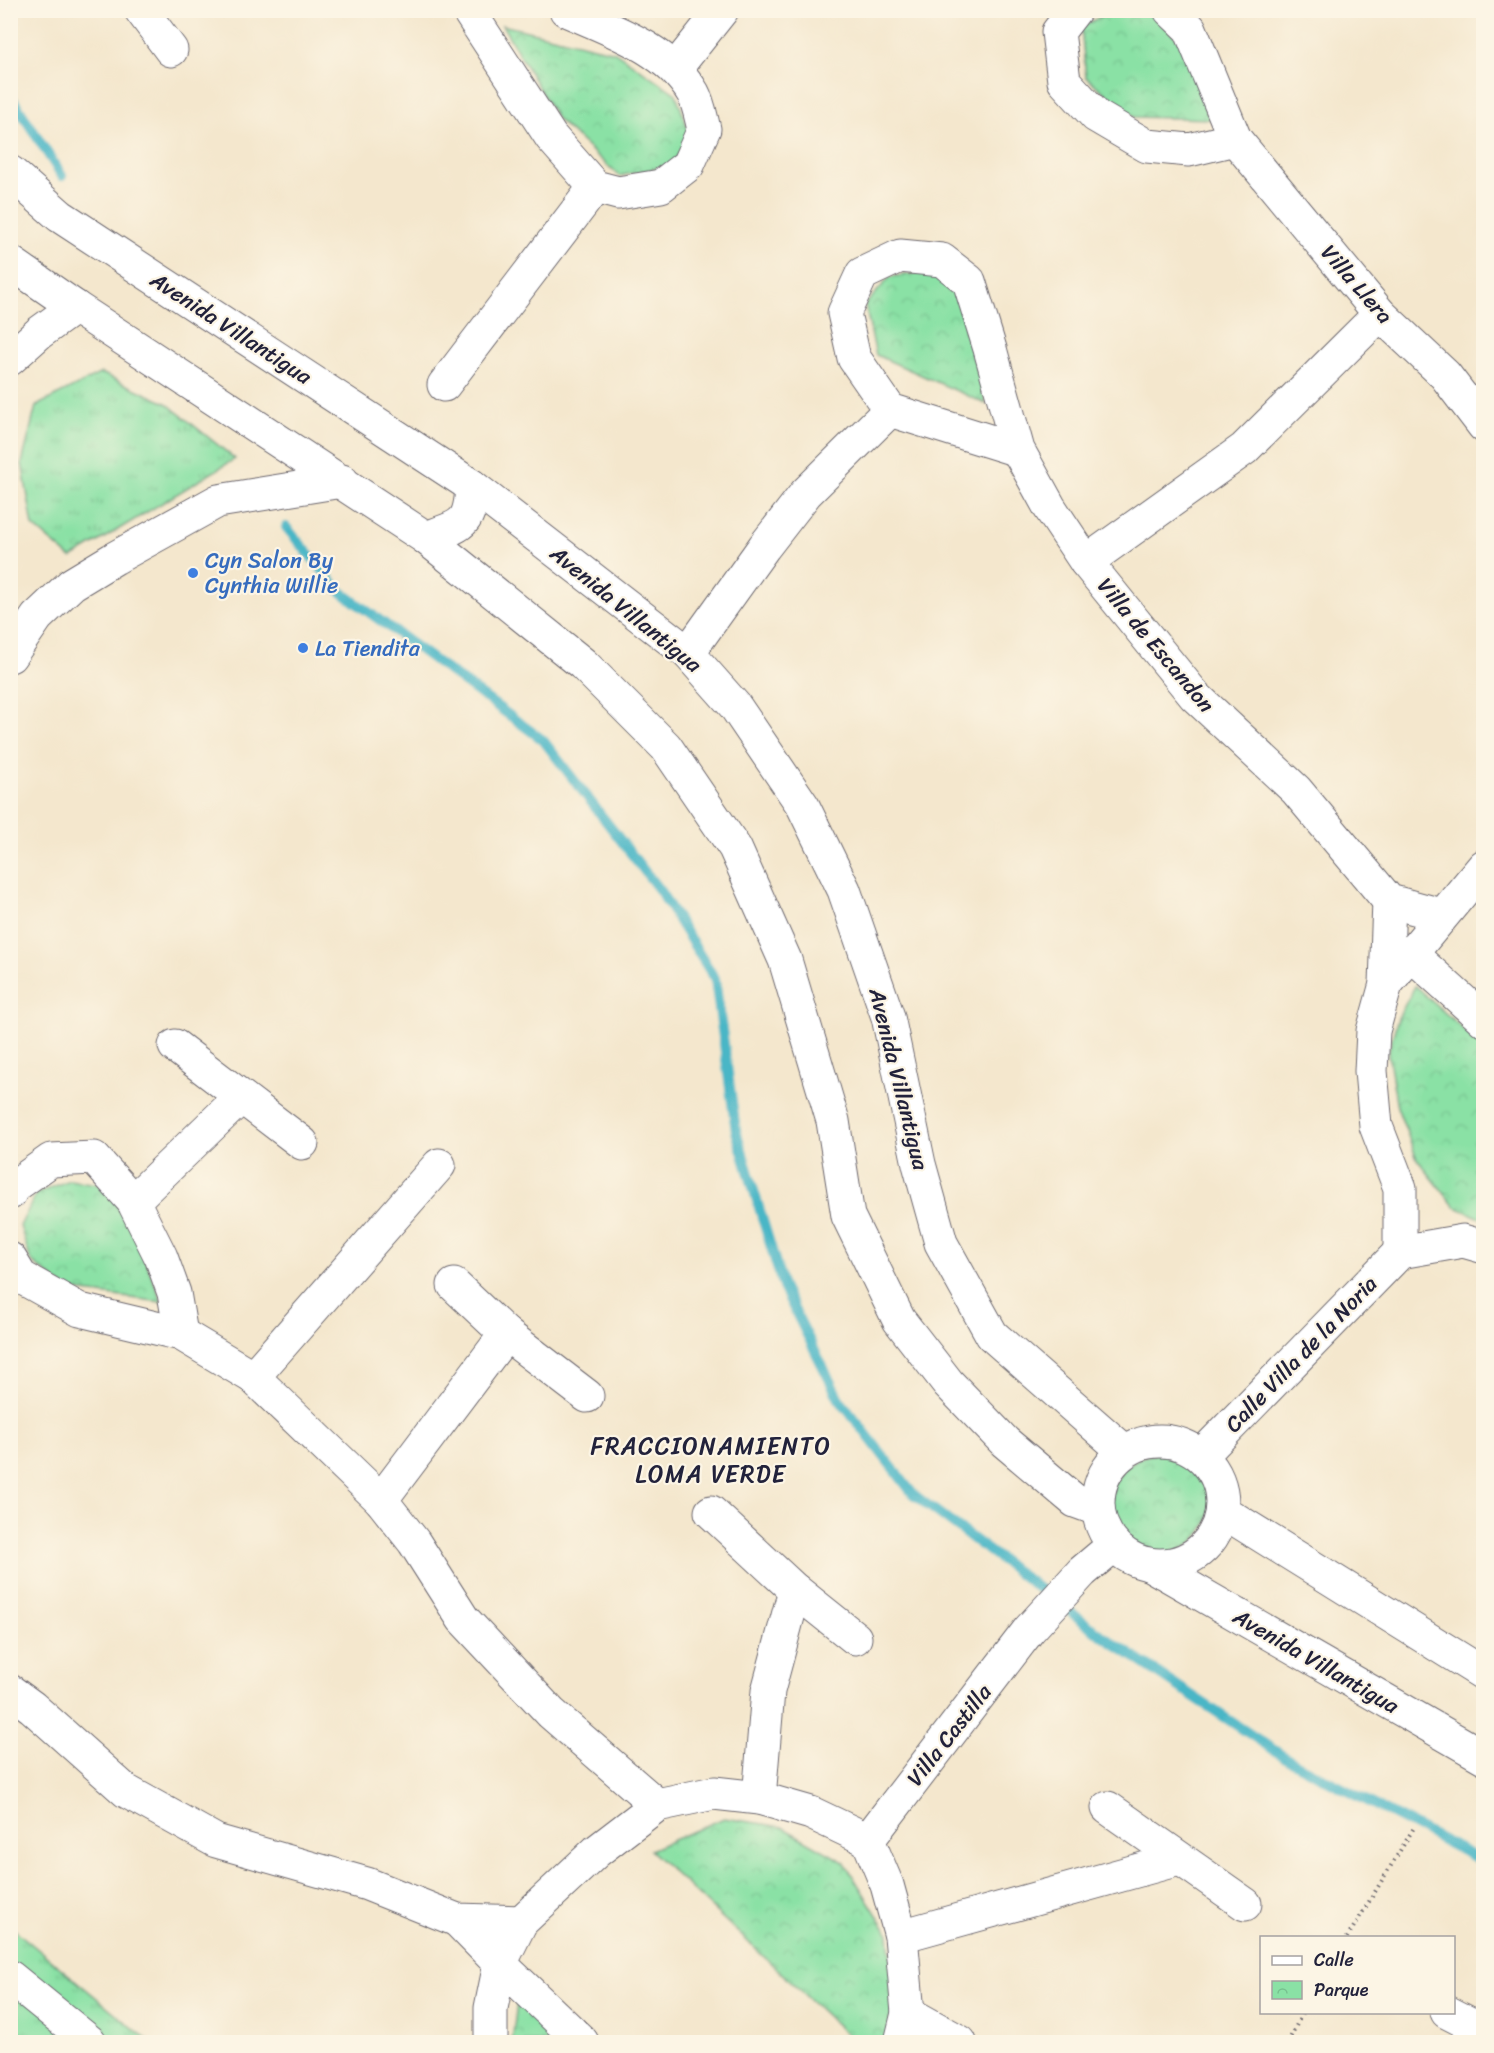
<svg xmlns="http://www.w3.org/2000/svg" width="1494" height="2053" font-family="Sriracha,sans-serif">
<defs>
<pattern id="grass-tufts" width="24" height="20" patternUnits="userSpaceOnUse" patternTransform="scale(1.5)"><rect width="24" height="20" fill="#8ae1a5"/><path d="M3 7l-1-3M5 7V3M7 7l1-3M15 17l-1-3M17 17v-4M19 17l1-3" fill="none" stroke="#77c18f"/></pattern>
<pattern id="park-crowns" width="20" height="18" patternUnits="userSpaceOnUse" patternTransform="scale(1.5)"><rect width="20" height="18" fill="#8ae1a5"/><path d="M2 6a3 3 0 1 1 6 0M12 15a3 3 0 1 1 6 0" fill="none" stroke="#77c18f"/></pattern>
</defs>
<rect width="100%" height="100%" fill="#fcf5e5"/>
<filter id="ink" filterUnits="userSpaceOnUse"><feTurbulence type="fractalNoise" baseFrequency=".0167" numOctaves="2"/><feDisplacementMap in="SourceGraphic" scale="12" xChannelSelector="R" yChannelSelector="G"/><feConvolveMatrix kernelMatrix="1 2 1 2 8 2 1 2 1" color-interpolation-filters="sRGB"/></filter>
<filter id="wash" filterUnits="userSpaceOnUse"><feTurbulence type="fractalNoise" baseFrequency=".008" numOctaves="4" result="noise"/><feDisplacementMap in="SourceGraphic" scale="24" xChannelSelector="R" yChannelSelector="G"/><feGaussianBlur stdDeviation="1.35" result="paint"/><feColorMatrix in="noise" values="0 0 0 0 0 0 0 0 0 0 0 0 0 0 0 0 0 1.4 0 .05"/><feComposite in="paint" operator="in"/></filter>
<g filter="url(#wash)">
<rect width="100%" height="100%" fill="#f4e7cd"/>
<g fill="url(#grass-tufts)" stroke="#568270" stroke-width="1.5">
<path d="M 101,373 L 166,403 L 235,459 L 71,558 L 33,526 L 22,463 L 36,406 Z"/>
<path d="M 11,1927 L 150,2042 L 11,2042 Z"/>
</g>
<g fill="url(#park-crowns)" stroke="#568270" stroke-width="1.5">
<path d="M 1109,11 L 1150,11 L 1181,42 L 1213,119 L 1134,117 L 1086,77 L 1081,28 Z"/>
<path d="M 502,25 L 615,52 L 676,94 L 690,135 L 672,165 L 619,176 L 557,119 Z"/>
<path d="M 926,272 L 958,293 L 986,404 L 876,355 L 865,305 L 890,277 Z"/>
<path d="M 1415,986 L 1483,1047 L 1483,1219 L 1455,1207 L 1417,1159 L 1397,1107 L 1388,1053 L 1398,1018 Z"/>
<path d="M 69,1180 L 98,1184 L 124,1207 L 162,1302 L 68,1290 L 31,1261 L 20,1226 L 36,1194 Z"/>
<circle cx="1160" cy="1504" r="50"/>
<path d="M 724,1818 L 782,1827 L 844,1862 L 889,1934 L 896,2015 L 887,2042 L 855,2042 L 650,1850 Z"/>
<path d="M 517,2003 L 560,2042 L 512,2042 Z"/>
</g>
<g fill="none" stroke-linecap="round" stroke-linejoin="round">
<g stroke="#49b6c6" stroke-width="10">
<path d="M 10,95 L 62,176"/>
<path d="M 286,527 L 340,591 L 543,740 L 660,891 L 715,979 L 736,1131 L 783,1287 L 839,1399 L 913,1494 L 1104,1637 L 1289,1760 L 1484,1862"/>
</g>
</g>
</g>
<g filter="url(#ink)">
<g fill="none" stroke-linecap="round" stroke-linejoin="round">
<g stroke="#6c676e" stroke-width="35">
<g id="street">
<path d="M 141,10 L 171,50"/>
<path d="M 468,10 L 551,137 L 595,187 L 618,193 L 661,186 L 688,165 L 704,129 C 701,118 699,104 693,93 C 667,48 611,30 566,10"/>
<path d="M 1075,10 L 1058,32 L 1064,81 L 1096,116 L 1147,146 L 1189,150 L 1235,139"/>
<path d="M 1170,10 L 1190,29 L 1235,139 L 1380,314 L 1445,375 L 1484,426"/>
<path d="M 675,69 L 722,10"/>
<path d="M 10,172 L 60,216 L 472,486 L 688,653 L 735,706 L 803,806 L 844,890 L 888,1017 L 919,1164 L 941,1243 L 992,1335 L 1124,1451"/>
<path d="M 10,262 L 75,307 L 426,538 L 583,664 L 666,747 L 735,848 L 785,960 L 833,1121 L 848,1216 L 899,1320 L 948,1383 L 1005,1442 L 1075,1501 L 1097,1509"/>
<path d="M 10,359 L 39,333 L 75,307"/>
<path d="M 444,385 L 595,187"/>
<path d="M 1018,450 L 890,410 L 854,358 L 844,313 L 862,274 L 900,256 L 942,260 L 969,281 L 990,349 L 1018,450 L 1050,508 L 1086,562 L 1195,696 L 1296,790 L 1389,901 L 1441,915"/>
<path d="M 426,538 C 462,525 470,526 472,486"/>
<path d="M 1086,562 L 1244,449 L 1380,314"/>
<path d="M 688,653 L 764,547 L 806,493 L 890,410"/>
<path d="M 10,656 L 37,617 L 72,584 L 115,558 L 218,501 L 342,481"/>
<path d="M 1411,954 L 1484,1020"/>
<path d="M 1386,984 L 1389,901"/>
<path d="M 175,1046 L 302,1143"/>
<path d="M 10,1193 L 13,1187 L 51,1160 L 94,1158 L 133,1201 L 161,1257 L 174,1293 L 181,1334"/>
<path d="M 133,1201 L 241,1097"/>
<path d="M 1400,1252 L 1400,1188 L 1376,1126 L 1371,1071 L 1373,1031 L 1386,984 L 1484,866"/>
<path d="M 10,1259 L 21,1277 L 80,1310 L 181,1334 L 253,1377 L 381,1500 L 414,1542 L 463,1619 L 551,1713 L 657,1805"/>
<path d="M 454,1285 L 506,1334 L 587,1396"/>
<path d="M 253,1377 L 439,1165"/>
<circle cx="1160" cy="1503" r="62"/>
<path d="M 1201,1456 L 1400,1252 L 1463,1241 L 1484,1247"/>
<path d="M 381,1500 L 506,1334"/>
<path d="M 1222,1511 L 1484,1674"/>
<path d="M 711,1512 L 795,1590 L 855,1638"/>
<path d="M 1149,1564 L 1484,1757"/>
<path d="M 10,1691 L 32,1707 L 126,1791 L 216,1841 L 367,1884 L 457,1920 L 521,1922"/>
<path d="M 759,1798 L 768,1691 L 795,1590"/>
<path d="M 1108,1808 L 1245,1904"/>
<path d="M 868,1840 L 1029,1630 L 1082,1572 L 1114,1545"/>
<path d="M 457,1920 L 500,1964 L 582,2042"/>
<path d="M 901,1936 L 1179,1859"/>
<path d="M 10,1977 L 90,2042"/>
<path d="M 1447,2012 L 1484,2031"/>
<path d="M 908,2013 L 960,2042"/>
<path d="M 491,2042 L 491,2008 L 500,1964 L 521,1922 L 597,1851 L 657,1805 L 714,1793 L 759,1798 L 811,1813 L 868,1840 L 887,1885 L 901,1936 L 908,2013 L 901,2042"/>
</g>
</g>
<g stroke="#6c676e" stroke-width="4" stroke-dasharray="1.5 4.5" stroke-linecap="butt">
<path d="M 1347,1938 L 1415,1826"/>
<path d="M 1288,2042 L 1303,2012"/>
</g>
<use href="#street" stroke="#fff" stroke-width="33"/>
</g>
</g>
<g fill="#3f7fe0" stroke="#fcf5e5" stroke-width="2">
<circle cx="193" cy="573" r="6"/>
<circle cx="303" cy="648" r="6"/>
</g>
<g text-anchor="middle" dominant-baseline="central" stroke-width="4.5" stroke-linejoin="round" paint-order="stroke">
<g font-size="22" fill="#22223b" stroke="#fcf5e5">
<text transform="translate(1357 284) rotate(49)">Villa Llera</text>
<text transform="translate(231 328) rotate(33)">Avenida Villantigua</text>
<text transform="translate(626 609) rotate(39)">Avenida Villantigua</text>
<text transform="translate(1156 645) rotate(50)">Villa de Escandon</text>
<text transform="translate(899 1079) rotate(76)">Avenida Villantigua</text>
<text transform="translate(1301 1354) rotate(-46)">Calle Villa de la Noria</text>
<text transform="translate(1316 1661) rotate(30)">Avenida Villantigua</text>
<text transform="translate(949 1735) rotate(-52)">Villa Castilla</text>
</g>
<g font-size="22" fill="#366cbe" stroke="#fcf5e5" text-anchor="start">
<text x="205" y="560">Cyn Salon By<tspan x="205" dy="25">Cynthia Willie</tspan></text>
<text x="315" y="648">La Tiendita</text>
</g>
<g font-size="24" letter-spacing="1.5" fill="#22223b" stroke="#fcf5e5">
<text x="711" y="1446">FRACCIONAMIENTO<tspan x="711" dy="28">LOMA VERDE</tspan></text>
</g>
</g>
<rect width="1494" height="2053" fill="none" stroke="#fcf5e5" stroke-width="36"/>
<rect x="1260" y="1936" width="195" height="78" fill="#fcf5e5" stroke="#a5a1a1" stroke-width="1.5"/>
<rect x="1272" y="1956" width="30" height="9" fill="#ffffff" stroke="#a5a1a1" stroke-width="1.5"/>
<text x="1314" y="1966" font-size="18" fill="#22223b">Calle</text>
<rect x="1272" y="1981" width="30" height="18" fill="url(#park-crowns)" stroke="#a5a1a1" stroke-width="1.5"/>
<text x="1314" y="1996" font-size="18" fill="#22223b">Parque</text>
</svg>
